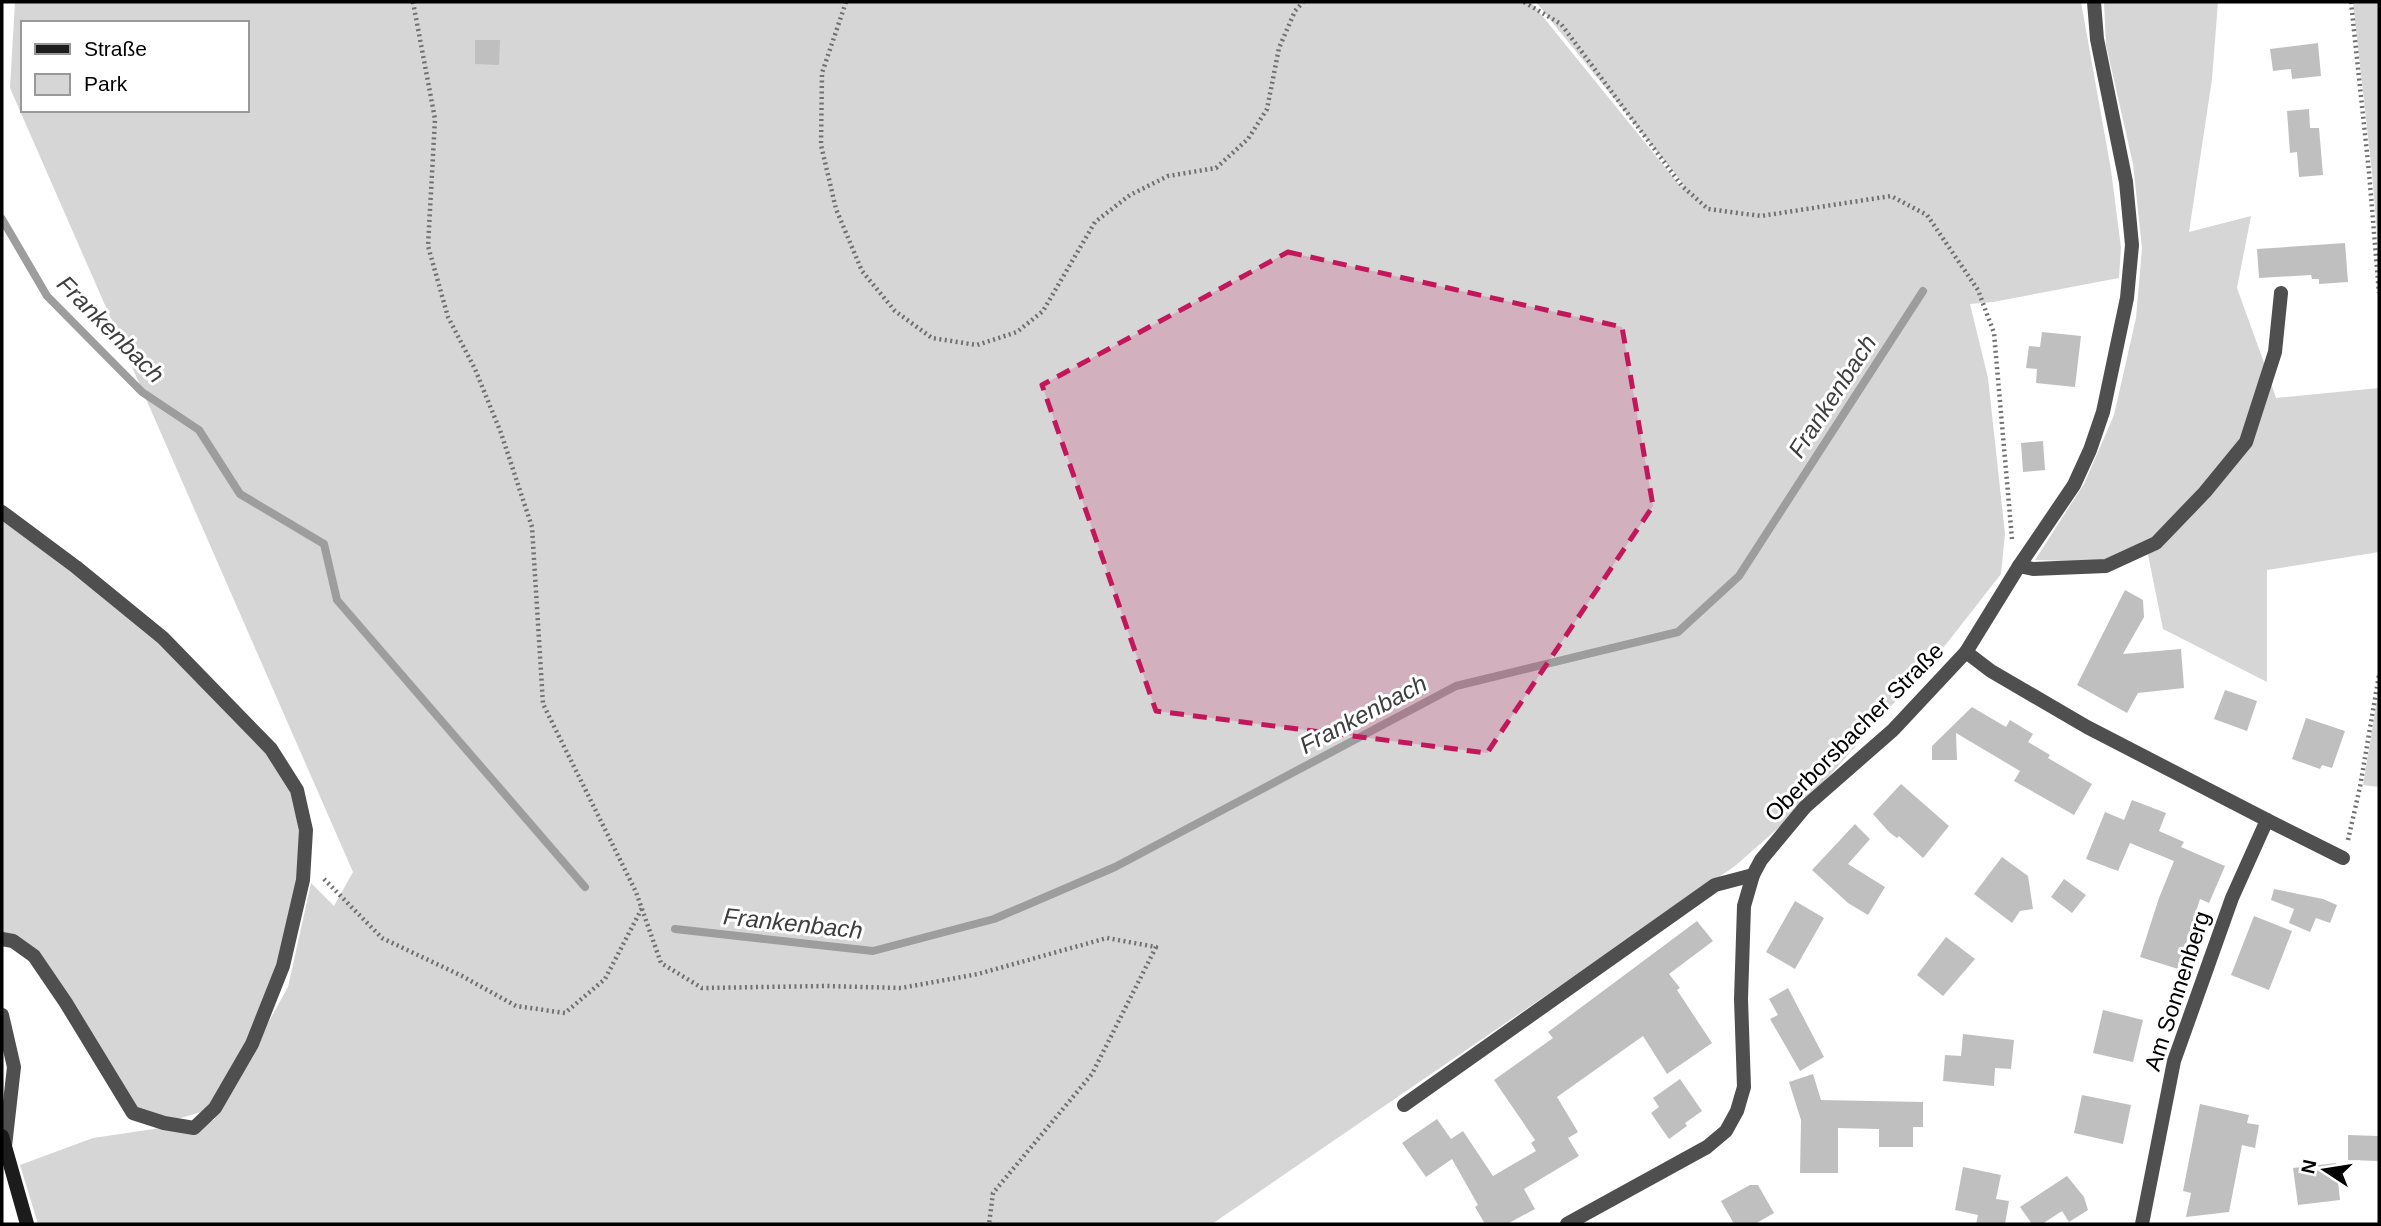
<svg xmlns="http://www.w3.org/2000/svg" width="2381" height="1226" font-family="Helvetica,sans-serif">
<rect width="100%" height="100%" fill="#fff"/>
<g fill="#d6d6d6" fill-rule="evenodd">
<path d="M 15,2 L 1531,2 L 1681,187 L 1684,185 L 1536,2 L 2081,2 L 2111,170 L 2121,248 L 2119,278 L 1993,302 L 1970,304 L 1988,378 L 2005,534 L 2001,574 L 1947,643 L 1801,808 L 1735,866 L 1212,1224 L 38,1224 L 20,1165 L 93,1138 L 214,1120 L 288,987 L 311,883 L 334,906 L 353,872 L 10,88 ZM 23,23 L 247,23 L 247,110 L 23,110 Z"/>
<path d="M 2104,2 L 2218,2 L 2212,79 L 2189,232 L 2251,216 L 2237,288 L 2267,371 L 2244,441 L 2154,542 L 2105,562 L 2035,560 L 2084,484 L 2114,415 L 2136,318 L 2142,248 L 2133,164 L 2106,45 Z"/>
<path d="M 2353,2 L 2379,2 L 2379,259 L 2372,173 Z"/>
<path d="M 2269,377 L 2276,398 L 2379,388 L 2379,552 L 2267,570 L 2267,682 L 2163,629 L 2147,550 L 2247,443 Z"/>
<path d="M 2,515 L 76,567 L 244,720 L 297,790 L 306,830 L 283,966 L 215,1108 L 164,1123 L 133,1113 L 34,956 L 2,935 Z"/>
<path d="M 2379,688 L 2379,787 L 2363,785 Z"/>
</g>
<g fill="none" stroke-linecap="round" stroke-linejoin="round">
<g stroke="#9d9d9d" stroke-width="8">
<path d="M 2,219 L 47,296 L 142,392 L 199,430 L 240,494 L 324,544 L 337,600 L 585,887"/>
<path d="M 675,929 L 873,951 L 994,919 L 1115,867 L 1456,686 L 1678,632 L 1739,576 L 1923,291"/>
</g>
</g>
<g fill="#bfbfbf">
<path d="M 475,40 L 500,40 L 499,65 L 475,64 Z"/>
<path d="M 2318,43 L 2321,76 L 2292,79 L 2291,69 L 2273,71 L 2270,49 Z"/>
<path d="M 2309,109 L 2310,128 L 2319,128 L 2323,175 L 2299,177 L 2297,152 L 2290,153 L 2287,111 Z"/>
<path d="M 2345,243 L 2348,282 L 2319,284 L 2319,279 L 2312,279 L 2311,275 L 2259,278 L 2257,249 Z"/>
<path d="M 2042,332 L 2081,336 L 2075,387 L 2036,383 L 2037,369 L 2026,368 L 2029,346 L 2040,347 Z"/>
<path d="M 2043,441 L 2045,470 L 2023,472 L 2021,443 Z"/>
<path d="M 2125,590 L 2143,600 L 2144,617 L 2123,654 L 2181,649 L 2184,688 L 2138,693 L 2127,713 L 2077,685 Z"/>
<path d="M 2225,690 L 2257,701 L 2247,731 L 2214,719 Z"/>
<path d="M 1972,707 L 2006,727 L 2010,720 L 2033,734 L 2028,742 L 2050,755 L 2048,758 L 2092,784 L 2074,815 L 2014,781 L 2020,771 L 1956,733 L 1957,760 L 1932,760 L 1932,746 Z"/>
<path d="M 2306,718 L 2345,731 L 2332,768 L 2322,765 L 2320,769 L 2292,759 Z"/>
<path d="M 1901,784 L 1949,826 L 1923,858 L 1899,836 L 1897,838 L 1889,832 L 1873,814 Z"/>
<path d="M 2132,800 L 2166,813 L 2159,831 L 2184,842 L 2181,847 L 2225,866 L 2209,903 L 2200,899 L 2178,969 L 2140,957 L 2159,898 L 2174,861 L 2130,843 L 2118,871 L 2086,859 L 2105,812 L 2124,820 Z"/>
<path d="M 1855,824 L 1870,839 L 1848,864 L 1885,887 L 1868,915 L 1848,903 L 1812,870 Z"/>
<path d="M 2002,857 L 2028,876 L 2033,909 L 2020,911 L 2012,923 L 1974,894 Z"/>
<path d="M 2064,879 L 2086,895 L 2072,913 L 2051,897 Z"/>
<path d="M 2274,889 L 2323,899 L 2337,905 L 2330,923 L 2316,918 L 2310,932 L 2289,923 L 2294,909 L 2271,900 Z"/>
<path d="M 1795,901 L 1824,918 L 1795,969 L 1766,952 Z"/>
<path d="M 2254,916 L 2292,931 L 2269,990 L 2231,975 Z"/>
<path d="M 1697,921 L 1713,941 L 1669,974 L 1680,988 L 1677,990 L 1712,1043 L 1667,1074 L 1643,1036 L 1557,1097 L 1578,1132 L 1568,1138 L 1579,1156 L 1524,1189 L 1535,1209 L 1507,1224 L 1485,1224 L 1475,1207 L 1478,1205 L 1452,1159 L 1426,1177 L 1402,1143 L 1437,1119 L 1451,1139 L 1463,1131 L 1493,1176 L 1536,1151 L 1531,1143 L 1535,1140 L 1494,1080 L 1553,1038 L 1548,1032 Z"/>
<path d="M 1946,937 L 1975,959 L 1943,996 L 1917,975 Z"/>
<path d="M 1788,988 L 1824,1057 L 1800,1071 L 1770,1019 L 1778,1015 L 1769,999 Z"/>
<path d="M 2103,1010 L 2143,1020 L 2133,1062 L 2093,1053 Z"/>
<path d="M 1963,1034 L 2014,1040 L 2011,1069 L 1995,1068 L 1994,1086 L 1943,1081 L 1945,1055 L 1961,1056 Z"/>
<path d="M 1813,1074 L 1821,1100 L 1923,1102 L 1923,1127 L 1913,1127 L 1913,1147 L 1879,1147 L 1879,1129 L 1838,1128 L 1838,1173 L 1800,1173 L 1801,1120 L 1789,1082 Z"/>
<path d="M 1680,1079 L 1702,1111 L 1685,1123 L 1687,1126 L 1669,1139 L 1651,1113 L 1659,1107 L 1653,1098 Z"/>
<path d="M 2082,1095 L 2131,1105 L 2123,1144 L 2074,1133 Z"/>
<path d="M 2200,1104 L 2249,1115 L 2247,1123 L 2259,1125 L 2255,1148 L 2242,1145 L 2229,1212 L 2186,1217 L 2191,1193 L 2183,1191 Z"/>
<path d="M 2348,1135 L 2379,1136 L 2379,1161 L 2348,1160 Z"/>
<path d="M 2336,1163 L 2340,1200 L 2298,1205 L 2293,1168 Z"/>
<path d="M 1963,1167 L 2001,1175 L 1996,1199 L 2009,1201 L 2005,1224 L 1976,1224 L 1978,1215 L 1955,1210 Z"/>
<path d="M 2067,1176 L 2084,1197 L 2088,1210 L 2069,1222 L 2062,1211 L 2042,1224 L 2032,1224 L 2020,1207 Z"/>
<path d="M 1750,1185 L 1758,1185 L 1774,1213 L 1755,1224 L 1734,1224 L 1721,1201 Z"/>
</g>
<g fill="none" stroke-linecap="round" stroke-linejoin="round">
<g stroke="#717171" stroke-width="4.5" stroke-dasharray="2 3.5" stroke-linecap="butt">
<path d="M 413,2 L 435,119 L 428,246 L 448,317 L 475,369 L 501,433 L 532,527 L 543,704 L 636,892 L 661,963 L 702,988 L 825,986 L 901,988 L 978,974 L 1107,938 L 1156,947 L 1092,1074 L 993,1193 L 989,1224"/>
<path d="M 846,2 L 822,73 L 821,145 L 836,209 L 862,271 L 895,311 L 932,338 L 977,345 L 1017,332 L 1043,311 L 1095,222 L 1130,195 L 1168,176 L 1216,168 L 1248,139 L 1267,109 L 1279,48 L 1295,11 L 1303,2"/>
<path d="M 1524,2 L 1561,24 L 1682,186 L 1708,209 L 1761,216 L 1891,196 L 1927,215 L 1978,290 L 1994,333 L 2012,539"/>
<path d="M 2351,2 L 2369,172 L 2379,293"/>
<path d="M 2348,840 L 2360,787 L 2379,675"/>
<path d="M 324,879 L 382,938 L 462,976 L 516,1006 L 565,1013 L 605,979 L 642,908"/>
</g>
<g stroke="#4f4f4f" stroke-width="14">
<path d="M 2019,566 L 2033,569 L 2106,566 L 2156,543 L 2205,492 L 2246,442 L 2275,352 L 2281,293"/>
<path d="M 2,1015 L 14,1067 L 5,1146"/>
<path d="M 1404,1105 L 1715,885 L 1753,875"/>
</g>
<g stroke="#4f4f4f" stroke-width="14">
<path d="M 2,512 L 76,567 L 163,638 L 271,749 L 297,790 L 306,830 L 303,880 L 283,966 L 252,1044 L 215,1108 L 194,1128 L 164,1123 L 133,1113 L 66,1003 L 34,956 L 13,941 L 2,939"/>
<path d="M 1966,652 L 1991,671 L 2087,727 L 2267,820"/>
<path d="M 1567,1224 L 1707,1147 L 1726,1131 L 1737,1111 L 1744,1087 L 1741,999 L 1744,906 L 1753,875 L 1761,860 L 1805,807 L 1893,730 L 1966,652 L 2019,566 L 2074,485 L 2090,450 L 2103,412 L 2127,298 L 2132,245 L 2126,182 L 2097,39 L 2094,2"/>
<path d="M 2142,1224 L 2174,1061 L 2232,898 L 2267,820 L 2343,858"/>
</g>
<path stroke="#1c1c1c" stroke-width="14" d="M 2,1136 L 27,1224"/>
</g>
<path fill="#c2185b" fill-opacity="0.2" stroke="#c2185b" stroke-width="5" stroke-dasharray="14 9" stroke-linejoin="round" d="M 1288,252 L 1622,327 L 1653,506 L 1487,753 L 1156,711 L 1042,385 Z"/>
<g text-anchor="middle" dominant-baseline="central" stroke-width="6" stroke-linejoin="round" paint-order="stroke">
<g font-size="23" fill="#000" stroke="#fff">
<text transform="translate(1854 732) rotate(-45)">Oberborsbacher Straße</text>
<text transform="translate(2177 991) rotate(-72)">Am Sonnenberg</text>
</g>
<g font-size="24" font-style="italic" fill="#3e3e3e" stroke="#fff">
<text transform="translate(111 329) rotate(45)">Frankenbach</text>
<text transform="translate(1832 396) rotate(-57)">Frankenbach</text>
<text transform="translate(1363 714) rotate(-28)">Frankenbach</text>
<text transform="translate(793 923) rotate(6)">Frankenbach</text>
</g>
</g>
<rect width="2381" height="1226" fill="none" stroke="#000000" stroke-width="7"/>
<rect x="21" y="21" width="228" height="91" fill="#ffffff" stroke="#999999" stroke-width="2"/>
<rect x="35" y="44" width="35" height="10" fill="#1c1c1c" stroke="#999999" stroke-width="2"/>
<text x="84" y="56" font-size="21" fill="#000000">Straße</text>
<rect x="35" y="74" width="35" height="21" fill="#d6d6d6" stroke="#999999" stroke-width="2"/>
<text x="84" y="91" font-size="21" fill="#000000">Park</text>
<g transform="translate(2325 1170) rotate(282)" stroke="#ffffff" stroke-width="5" paint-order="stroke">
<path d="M0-5L12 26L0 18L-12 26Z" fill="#000000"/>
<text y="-10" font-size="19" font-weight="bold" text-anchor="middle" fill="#000000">N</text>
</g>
</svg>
